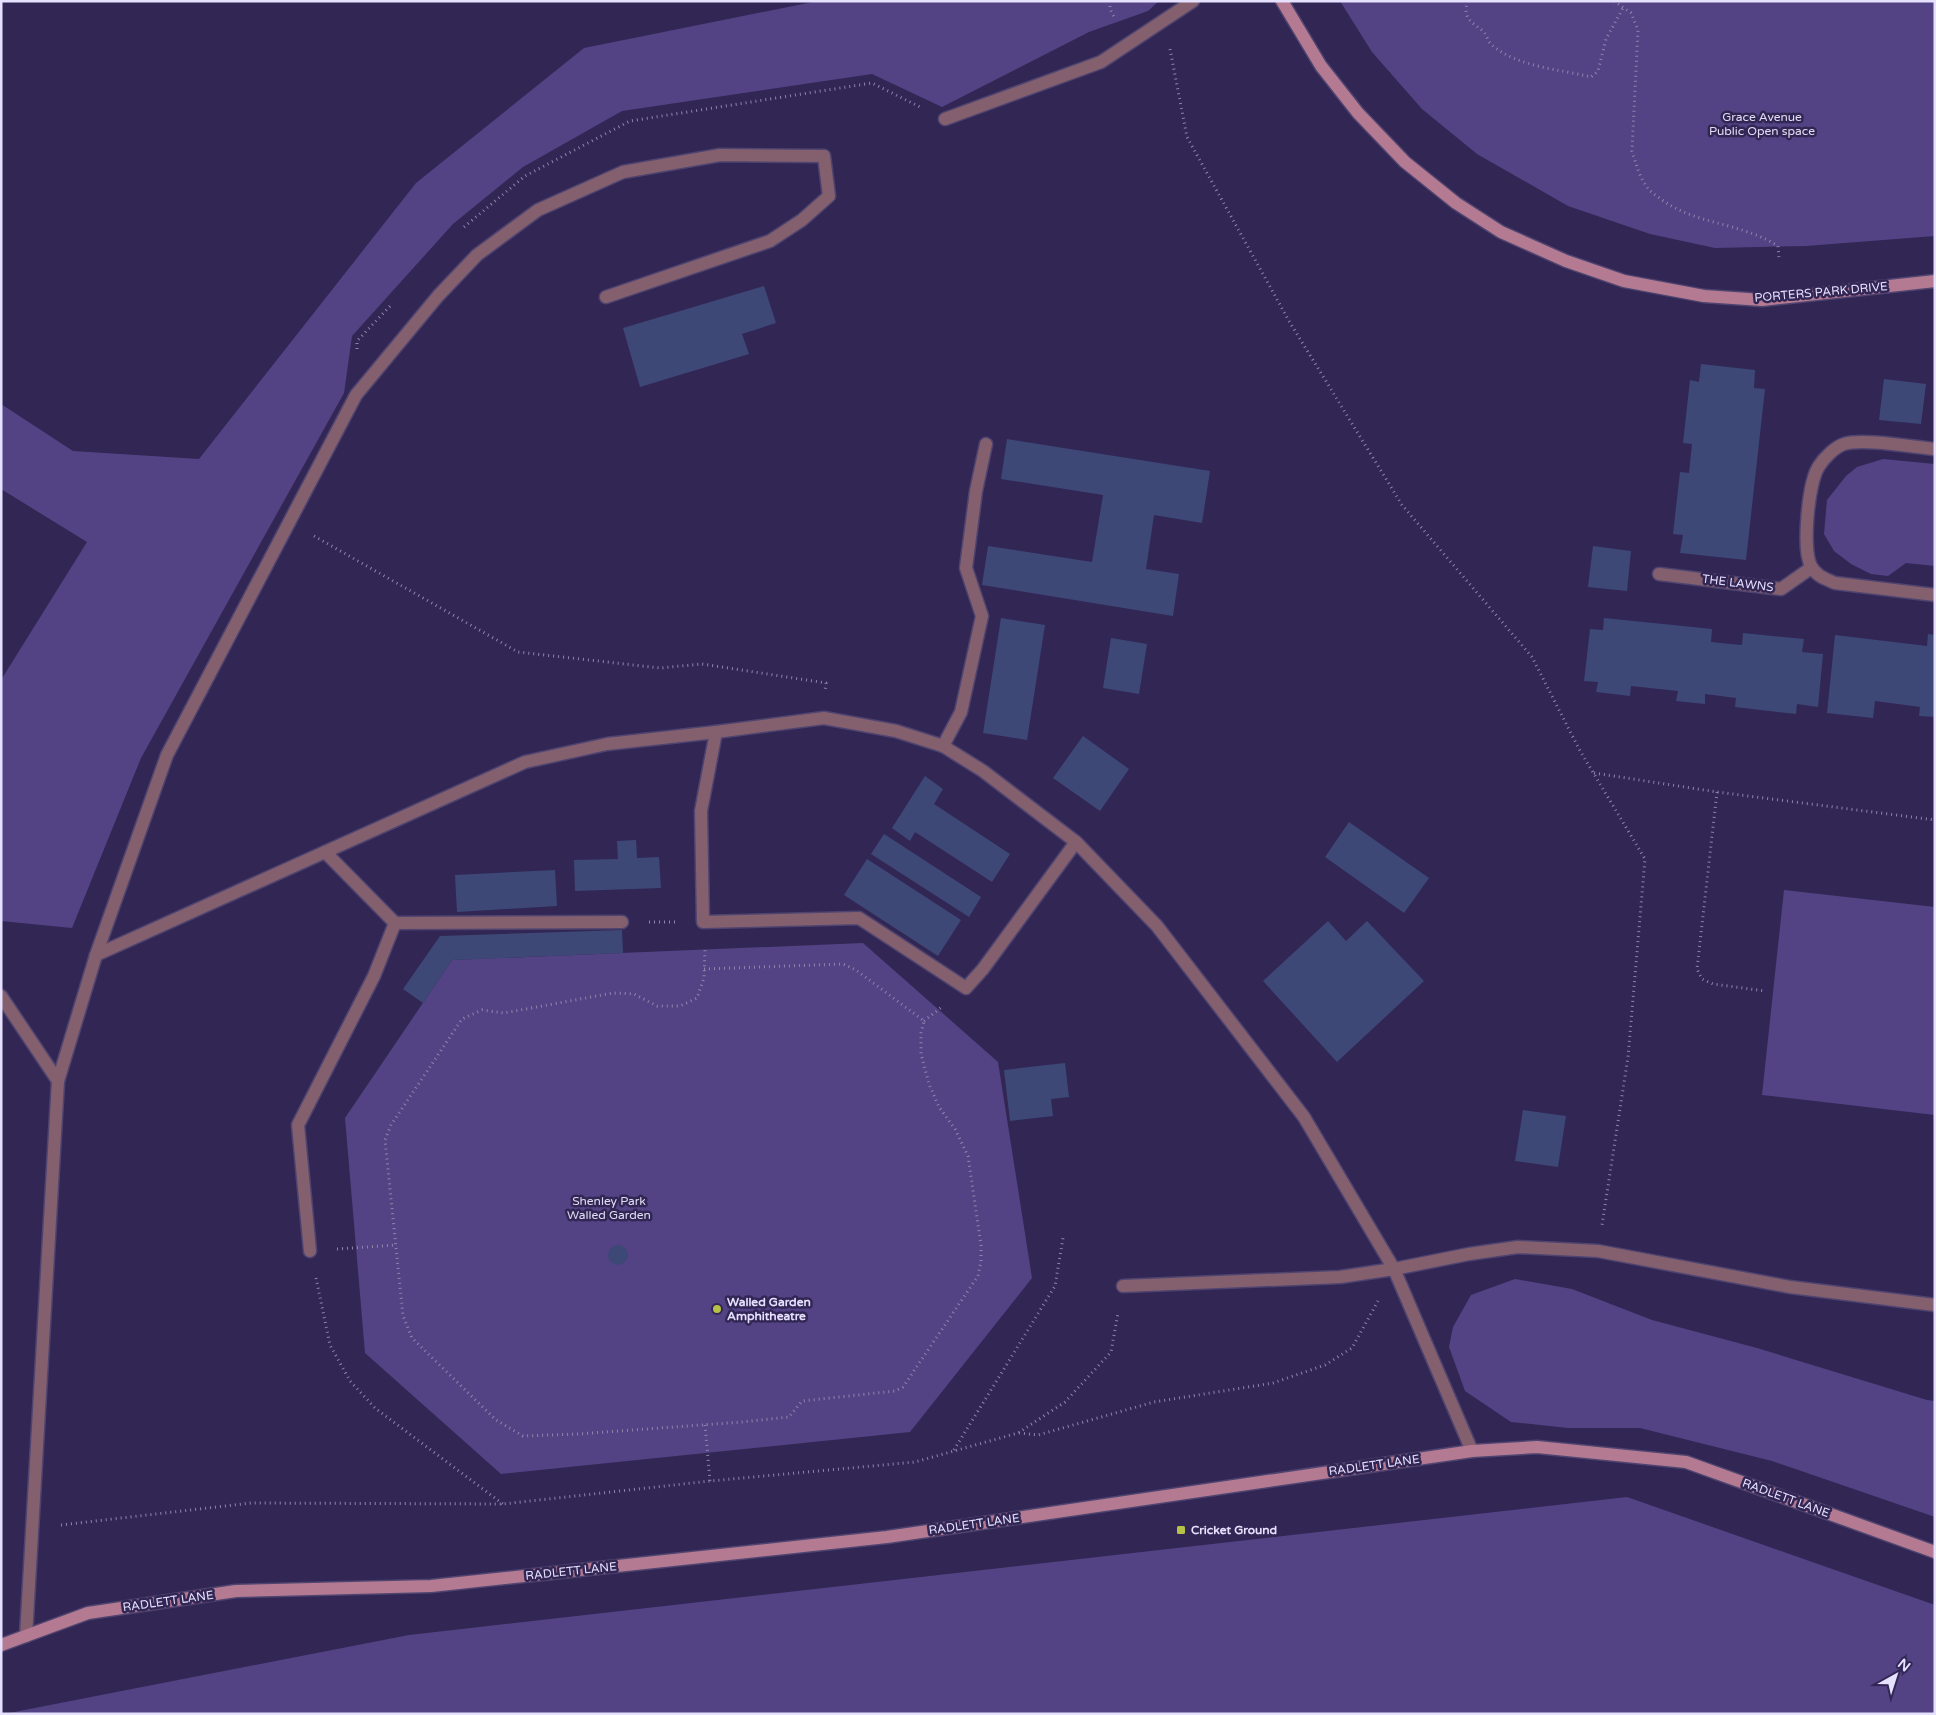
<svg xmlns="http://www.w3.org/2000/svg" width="1936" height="1715" font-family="'Varela Round',sans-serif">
<rect width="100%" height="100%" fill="#322655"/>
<g fill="#534384">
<path d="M 818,1 L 1159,1 L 1148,11 L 1089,32 L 942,107 L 872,74 L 622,111 L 523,167 L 453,224 L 352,336 L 344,393 L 141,758 L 72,928 L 1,921 L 1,680 L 87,542 L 1,489 L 1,404 L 73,451 L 199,459 L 416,183 L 584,48 Z"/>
<path d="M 1340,1 L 1935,1 L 1935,236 L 1806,246 L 1715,248 L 1650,234 L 1568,206 L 1477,154 L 1422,109 L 1372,52 Z"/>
<path d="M 1883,459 L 1935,464 L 1935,566 L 1906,563 L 1888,576 L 1871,574 L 1851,564 L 1834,551 L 1824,534 L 1827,500 L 1846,476 L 1857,467 Z"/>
<path d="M 1784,890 L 1935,907 L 1935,1115 L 1762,1095 Z"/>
<path d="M 863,943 L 998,1062 L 1032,1278 L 910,1432 L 501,1474 L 365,1353 L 345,1118 L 452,960 Z"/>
<path d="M 1515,1279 L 1572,1289 L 1652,1320 L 1757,1348 L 1927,1400 L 1935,1401 L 1935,1517 L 1772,1461 L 1640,1428 L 1568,1428 L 1511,1422 L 1465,1391 L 1449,1347 L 1453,1327 L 1471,1295 Z"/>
<path d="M 1627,1497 L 1935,1605 L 1935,1714 L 4,1714 L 409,1635 Z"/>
</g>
<g fill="#3d4877">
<path d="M 764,286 L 776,323 L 742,334 L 749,354 L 640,387 L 623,328 Z"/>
<path d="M 1701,364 L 1755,370 L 1754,388 L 1765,389 L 1746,560 L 1680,553 L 1683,535 L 1673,534 L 1680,472 L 1689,473 L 1692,444 L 1683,443 L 1690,380 L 1699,382 Z"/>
<path d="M 1884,379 L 1926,384 L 1921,424 L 1879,420 Z"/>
<path d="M 1007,439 L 1210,471 L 1202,523 L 1154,515 L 1146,569 L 1179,574 L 1173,616 L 982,585 L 988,546 L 1092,562 L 1103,495 L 1001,479 Z"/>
<path d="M 1593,546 L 1631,551 L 1627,591 L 1588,587 Z"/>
<path d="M 1001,618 L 1045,625 L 1027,740 L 983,733 Z"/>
<path d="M 1604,618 L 1712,629 L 1711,642 L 1730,644 L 1742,645 L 1743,633 L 1804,639 L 1802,652 L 1823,654 L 1818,707 L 1797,704 L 1796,714 L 1735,707 L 1736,698 L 1705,694 L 1705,704 L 1676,701 L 1678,691 L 1631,686 L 1630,696 L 1596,692 L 1598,682 L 1584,681 L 1590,629 L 1603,630 Z"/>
<path d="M 1928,634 L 1935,635 L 1935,717 L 1919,716 L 1920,707 L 1875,701 L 1873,718 L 1827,713 L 1835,635 L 1927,646 Z"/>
<path d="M 1111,638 L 1147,644 L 1139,694 L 1103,688 Z"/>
<path d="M 1083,736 L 1129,769 L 1100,811 L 1053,778 Z"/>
<path d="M 925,776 L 943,789 L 934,804 L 1010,854 L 992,882 L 915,832 L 910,841 L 892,828 Z"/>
<path d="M 1349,822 L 1429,878 L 1404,913 L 1325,857 Z"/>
<path d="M 884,834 L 981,897 L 969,917 L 871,854 Z"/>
<path d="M 636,840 L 637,858 L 659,857 L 661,888 L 575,891 L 574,860 L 618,859 L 617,841 Z"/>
<path d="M 867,859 L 961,920 L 938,956 L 844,895 Z"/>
<path d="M 555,870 L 557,906 L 457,912 L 455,875 Z"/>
<path d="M 1328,921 L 1346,941 L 1367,921 L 1424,981 L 1337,1062 L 1263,981 Z"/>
<path d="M 622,930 L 623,953 L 452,960 L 423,1003 L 403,989 L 440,936 Z"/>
<path d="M 1065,1063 L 1069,1097 L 1051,1099 L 1053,1116 L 1010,1121 L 1004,1070 Z"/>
<path d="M 1523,1110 L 1566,1116 L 1558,1167 L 1515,1161 Z"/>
<circle cx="618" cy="1255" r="10"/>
</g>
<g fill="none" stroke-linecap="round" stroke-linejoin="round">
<g stroke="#4f4470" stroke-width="15">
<g id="lane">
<path d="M 945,119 L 1101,62 L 1193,1"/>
<path d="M 716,732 L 701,811 L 703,922 L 859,918 L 966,988 L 983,969 L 1076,842"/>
<path d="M 943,746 L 961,712 L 982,616 L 966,568 L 976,491 L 986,444"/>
<path d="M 395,923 L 622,922"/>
<path d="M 96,955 L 525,762 L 607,744 L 716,732 L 824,718 L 896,731 L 943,746 L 983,771 L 1076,842 L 1157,926 L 1304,1117 L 1394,1269 L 1472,1451"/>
<path d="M 1,996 L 58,1081"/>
<path d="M 310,1251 L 298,1125 L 374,976 L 395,923 L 325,852"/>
<path d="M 1123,1286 L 1340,1277 L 1394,1269 L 1469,1254 L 1518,1247 L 1598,1251 L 1790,1287 L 1935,1305"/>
<path d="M 26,1636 L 58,1081 L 96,955 L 167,755 L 356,395 L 438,296 L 477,255 L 538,210 L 623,172 L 720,155 L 824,156 L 829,196 L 802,220 L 770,241 L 606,297"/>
</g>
</g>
<g stroke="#4f4470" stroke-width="15">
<g id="street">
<path d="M 1935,449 C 1913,447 1862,438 1844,444 C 1835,447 1824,458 1819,466 C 1808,482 1802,550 1811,566 C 1816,576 1826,579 1835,583 L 1935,595"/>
<path d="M 1659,574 L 1781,589 L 1811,568"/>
</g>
</g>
<g stroke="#4f4470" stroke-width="15">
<g id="secondary">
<path d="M 1282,1 L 1321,66 L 1358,113 L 1405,162 L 1456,203 L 1501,232 L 1566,261 L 1624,281 L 1704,296 L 1762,300 L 1935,281"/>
<path d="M 1,1645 L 88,1613 L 236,1591 L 431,1586 L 887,1537 L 1472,1451 L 1537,1447 L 1686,1462 L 1935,1552"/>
</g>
</g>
<g stroke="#8e85ab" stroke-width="3" stroke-dasharray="1 4" stroke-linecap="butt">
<path d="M 1110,1 L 1110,9 L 1115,19"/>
<path d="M 1468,1 C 1461,19 1474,23 1484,32 C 1487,36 1488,42 1492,45 C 1517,67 1559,69 1591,77 L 1598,71 L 1606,39 L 1623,8"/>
<path d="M 1614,1 L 1631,13 L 1638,30 L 1632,151 C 1636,164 1639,176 1647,187 C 1649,191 1654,194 1658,197 C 1693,225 1741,222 1778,246 L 1779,257"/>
<path d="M 1170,49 L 1187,137 L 1289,321 L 1402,505 L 1532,657 L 1579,749 L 1645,859 L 1628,1057 L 1602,1225"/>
<path d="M 464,227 L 525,176 L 630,121 L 872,83 L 920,107"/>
<path d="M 357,349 L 357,341 L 392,304"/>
<path d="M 314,536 L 518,652 L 660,668 L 702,664 L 826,683 L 825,691"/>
<path d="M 1594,773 L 1717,792 L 1935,820"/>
<path d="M 1717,792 L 1697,969 L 1702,979 L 1713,984 L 1765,991"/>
<path d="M 649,922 L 675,922"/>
<path d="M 704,969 L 843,964 L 856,970 L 924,1021 L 921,1033 L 921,1054 L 929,1084 L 939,1107 L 955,1129 L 968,1156 L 981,1245 L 981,1261 L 978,1276 L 903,1387 L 895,1391 L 802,1401 L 789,1417 L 742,1422 L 578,1434 L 523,1436 L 496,1420 L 412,1338 L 403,1316 L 385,1140 L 391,1125 L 462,1019 L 482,1010 L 504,1013 L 613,993 L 634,994 L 657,1006 L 680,1006 L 697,998 L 704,978 L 705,950"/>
<path d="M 924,1021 L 943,1006"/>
<path d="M 337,1249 L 396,1245"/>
<path d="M 316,1278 L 330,1345 L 350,1381 L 375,1408 L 503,1504"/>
<path d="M 705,1425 L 710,1481"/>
<path d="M 1019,1433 L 1038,1435 L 1154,1402 L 1273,1383 L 1325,1365 L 1352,1348 L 1378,1301"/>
<path d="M 954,1450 L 1055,1286 L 1063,1238"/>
<path d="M 61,1525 L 251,1503 L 503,1504 L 710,1481 L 915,1462 L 1018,1433 L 1065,1402 L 1111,1352 L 1118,1313"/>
</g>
<use href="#lane" stroke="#84606f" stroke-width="12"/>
<use href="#street" stroke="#84606f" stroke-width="12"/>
<use href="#secondary" stroke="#b37a92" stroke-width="12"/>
</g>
<g fill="#b8c147" stroke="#322655" stroke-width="2">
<circle cx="717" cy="1309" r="5"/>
<rect x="1176" y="1525" width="10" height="10" rx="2.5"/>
</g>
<g text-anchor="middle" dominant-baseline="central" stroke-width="5" stroke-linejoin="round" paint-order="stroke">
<g font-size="12" fill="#e0dcf1" stroke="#322655">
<text x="1762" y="117">Grace Avenue<tspan x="1762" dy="14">Public Open space</tspan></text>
<text x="609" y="1201">Shenley Park<tspan x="609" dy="14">Walled Garden</tspan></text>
</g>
<g font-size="12" fill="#e6e1fe" stroke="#322655">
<text transform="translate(1821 292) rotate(-5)">PORTERS PARK DRIVE</text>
<text transform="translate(1738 583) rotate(7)">THE LAWNS</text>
<text transform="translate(1374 1465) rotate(-8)">RADLETT LANE</text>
<text transform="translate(1786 1498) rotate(20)">RADLETT LANE</text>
<text transform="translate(974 1524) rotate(-8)">RADLETT LANE</text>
<text transform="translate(571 1571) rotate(-6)">RADLETT LANE</text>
<text transform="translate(168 1601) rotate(-8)">RADLETT LANE</text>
</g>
<g font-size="12" font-weight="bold" fill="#e6e1fe" stroke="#322655" text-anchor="start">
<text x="727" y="1302">Walled Garden<tspan x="727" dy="14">Amphitheatre</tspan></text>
<text x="1191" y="1530">Cricket Ground</text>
</g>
</g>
<rect width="1936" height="1715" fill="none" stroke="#e6e1fe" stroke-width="5"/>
<g transform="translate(1896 1675) rotate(39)" stroke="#322655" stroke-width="4" paint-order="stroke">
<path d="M0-4L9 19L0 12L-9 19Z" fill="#e6e1fe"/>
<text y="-8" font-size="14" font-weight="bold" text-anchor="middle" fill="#e6e1fe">N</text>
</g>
</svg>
